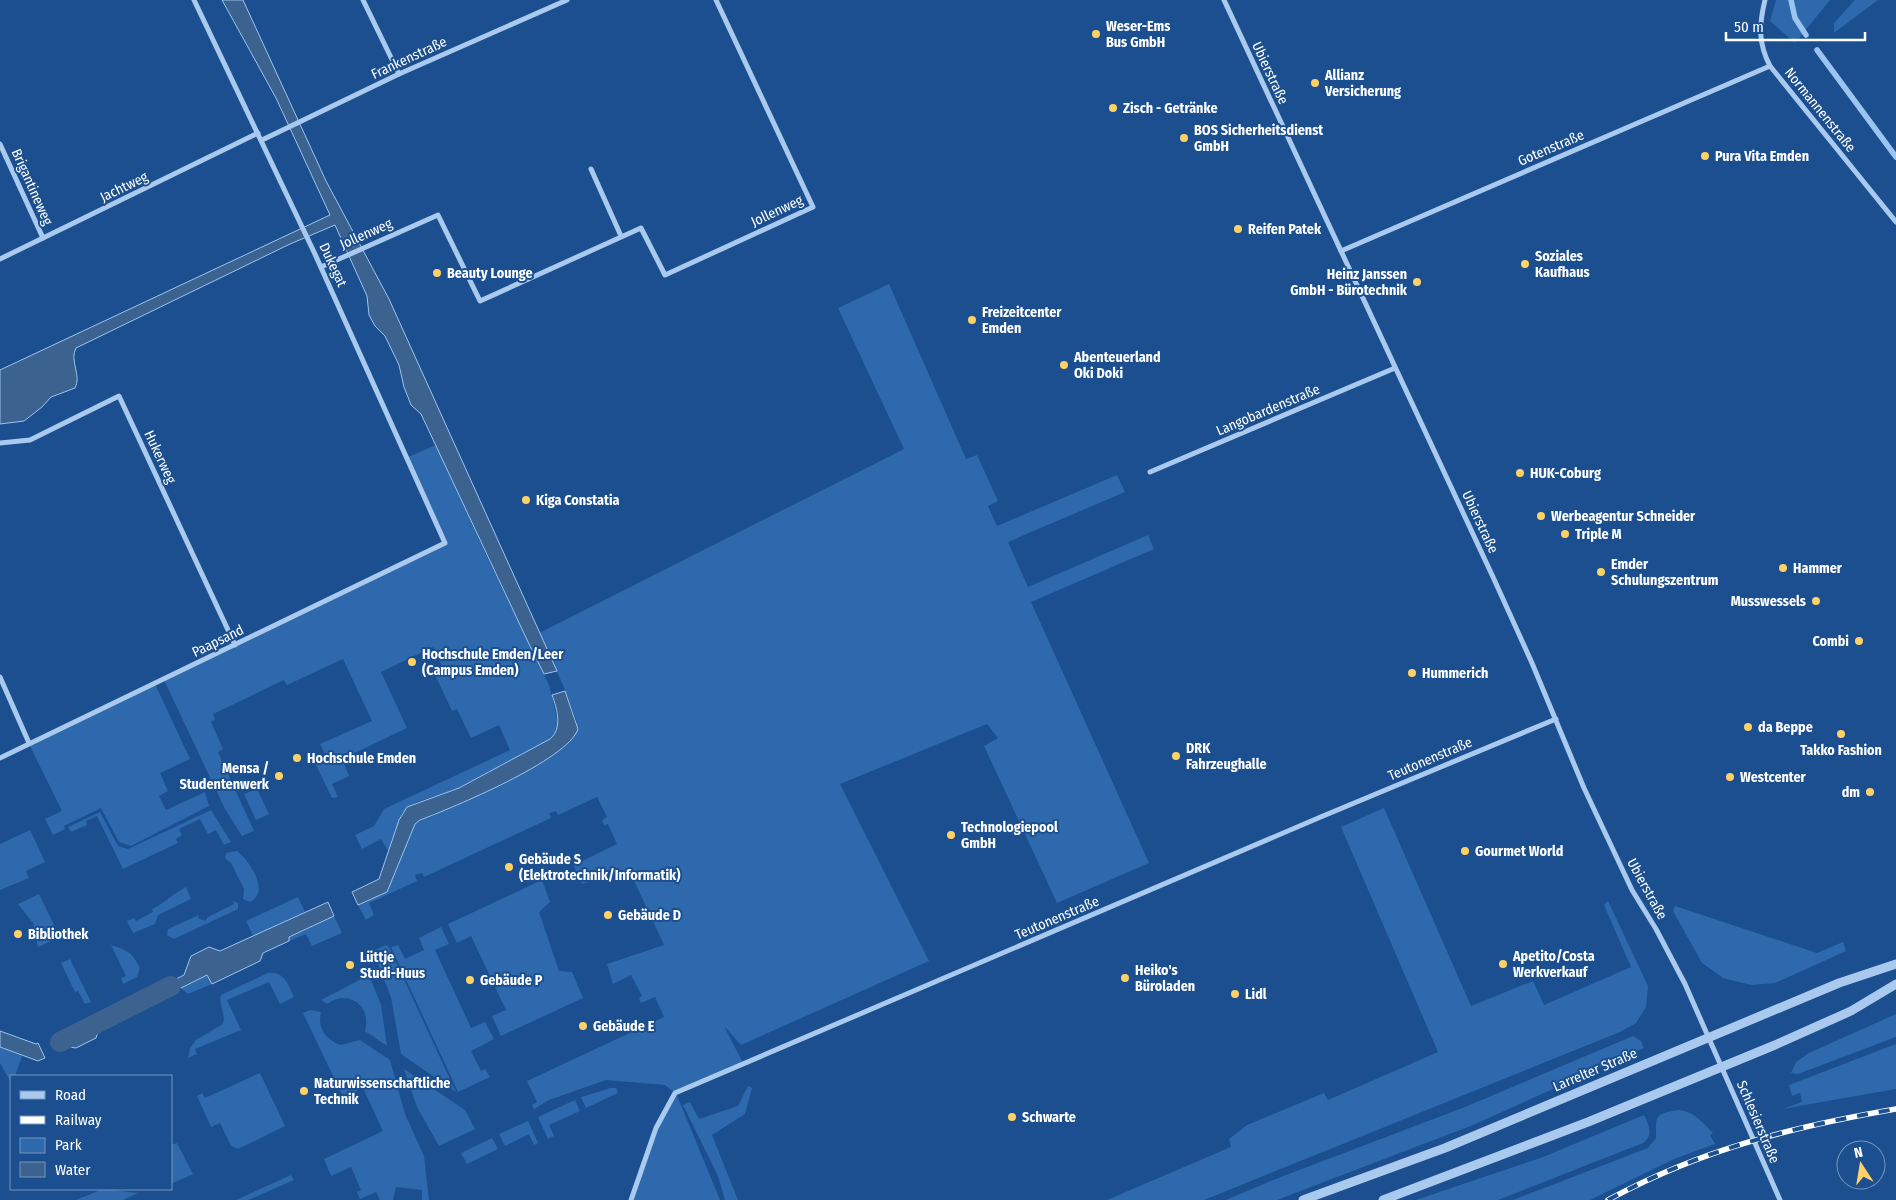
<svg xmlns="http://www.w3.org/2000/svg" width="1896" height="1200" font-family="'Fira Sans Condensed',sans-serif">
<rect width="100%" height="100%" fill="#1b4f8f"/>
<g fill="#2e69ad">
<path d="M 1776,0 L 1830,0 L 1795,43 L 1770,21 Z"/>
<path d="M 1855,0 L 1878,0 L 1834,33 L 1834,23 Z"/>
<path d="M 889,284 L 966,459 L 977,455 L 998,501 L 988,506 L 997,526 L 1117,475 L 1125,492 L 1008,542 L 1028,587 L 1148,535 L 1154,549 L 1031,602 L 1149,863 L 1057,903 L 984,746 L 998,738 L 987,724 L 840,784 L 929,961 L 741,1045 L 724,1026 L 743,1063 L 676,1093 L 720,1200 L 631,1200 L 656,1128 L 675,1093 L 665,1085 L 606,1080 L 549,1100 L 534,1109 L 532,1105 L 537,1102 L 527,1081 L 664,1017 L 655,997 L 641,1003 L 639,998 L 642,996 L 631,975 L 613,984 L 607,964 L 664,945 L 629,870 L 582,884 L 579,877 L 577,878 L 574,865 L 617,844 L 608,824 L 604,825 L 602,820 L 607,817 L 597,797 L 558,815 L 556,811 L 549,813 L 551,818 L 424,877 L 422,873 L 415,875 L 417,881 L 369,903 L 374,915 L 366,920 L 358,905 L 387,892 L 415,824 L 420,820 L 433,816 L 577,722 L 563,685 L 539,633 L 904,449 L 838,308 Z"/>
<path d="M 436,445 L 487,557 L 549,685 L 558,722 L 557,731 L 550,739 L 459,788 L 417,802 L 402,813 L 388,851 L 381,839 L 362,849 L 355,835 L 374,826 L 384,809 L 510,750 L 499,725 L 471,738 L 457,709 L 452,711 L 436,677 L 445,673 L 433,647 L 381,672 L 407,728 L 342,759 L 349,776 L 332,784 L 338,797 L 332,798 L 314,761 L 326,756 L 320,744 L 372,721 L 343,659 L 287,685 L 284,680 L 213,714 L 215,719 L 211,722 L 223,749 L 218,752 L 254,831 L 242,836 L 225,809 L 164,680 L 445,543 L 406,458 Z"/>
<path d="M 155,684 L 190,759 L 160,773 L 168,791 L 159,796 L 166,810 L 205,792 L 209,806 L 131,846 L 119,842 L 101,808 L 64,826 L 65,829 L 53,835 L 45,819 L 62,811 L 29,744 Z"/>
<path d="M 257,789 L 269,814 L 256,820 L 244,794 Z"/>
<path d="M 1384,808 L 1471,1006 L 1533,981 L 1544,1005 L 1631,967 L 1604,905 L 1608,901 L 1648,986 L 1646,1007 L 1636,1023 L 1620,1032 L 1204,1200 L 1107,1200 L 1231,1147 L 1229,1139 L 1247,1125 L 1324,1093 L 1328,1100 L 1438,1052 L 1341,827 Z"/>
<path d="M 211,810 L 231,842 L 224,845 L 216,830 L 208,834 L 200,819 L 179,829 L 182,835 L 176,839 L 178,843 L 123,869 L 97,816 L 86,821 L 87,825 L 71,832 L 68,827 L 100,812 L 118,846 L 128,849 Z"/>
<path d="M 30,830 L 45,862 L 26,871 L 29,878 L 0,890 L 0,844 Z"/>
<path d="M 237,851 C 249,860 271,892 250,902 L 243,899 L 244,889 L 231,863 L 225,858 L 226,853 Z"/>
<path d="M 542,880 L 550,902 L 539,912 L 559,971 L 572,972 L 583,998 L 501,1036 L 492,1016 L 506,1010 L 471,936 L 457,943 L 448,924 Z"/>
<path d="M 186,887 L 191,899 L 158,915 L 155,924 L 133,933 L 127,921 L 134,918 L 136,921 L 153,912 L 152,909 C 167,902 172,894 186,887 Z"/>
<path d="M 39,894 L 60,937 L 38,947 L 33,923 L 18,904 Z"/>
<path d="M 298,897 L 305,912 L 253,936 L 246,921 Z"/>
<path d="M 233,901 L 238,903 L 238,909 L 174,939 L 167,935 L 168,929 L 199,915 L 198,918 L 205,921 L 208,917 L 234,904 Z"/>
<path d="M 1675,906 L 1817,953 L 1843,942 L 1846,951 L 1775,983 L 1751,985 L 1723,978 L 1702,963 L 1673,911 Z"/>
<path d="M 334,916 L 342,933 L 312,946 L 306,934 L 289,941 L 289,937 Z"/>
<path d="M 441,927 L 449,944 L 435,950 L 471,1028 L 485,1022 L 494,1039 L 471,1051 L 481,1071 L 485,1069 L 490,1077 L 458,1092 L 391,947 L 398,945 L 405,959 L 424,950 L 419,938 Z"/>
<path d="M 111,945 C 127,950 133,953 140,968 L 137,977 L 123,984 L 121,978 L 126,976 Z"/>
<path d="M 386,945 L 389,947 L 456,1092 L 401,1054 L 391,997 L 373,951 Z"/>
<path d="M 70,959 L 91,1002 L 85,1004 L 78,991 L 75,992 L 61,963 Z"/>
<path d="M 268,973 C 284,970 289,986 294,997 L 280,1004 L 269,982 L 227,1000 L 241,1030 L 195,1049 L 197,1054 L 188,1058 L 190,1048 L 196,1040 L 223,1024 C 226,1013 218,1005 221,995 Z"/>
<path d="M 207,975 L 212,984 L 188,994 L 181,988 Z"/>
<path d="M 369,975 L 381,1005 L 387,1046 L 365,1031 C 372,1006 349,989 327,1004 L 321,1000 Z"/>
<path d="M 310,1010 L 321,1012 C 317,1029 326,1039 340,1045 L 360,1040 L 390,1060 L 405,1114 L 424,1156 L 429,1200 L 422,1200 L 422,1190 L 396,1187 L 393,1200 L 380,1200 L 376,1192 L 360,1199 L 357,1192 L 361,1190 L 351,1167 L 331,1176 L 324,1159 L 383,1131 L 363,1088 L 343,1097 L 303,1013 Z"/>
<path d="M 1896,1014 L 1896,1037 L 1798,1074 L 1791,1073 L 1796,1062 L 1809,1053 Z"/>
<path d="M 1633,1036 L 1641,1041 L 1644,1048 L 1473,1125 L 1277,1200 L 1226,1200 L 1273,1180 L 1465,1107 Z"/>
<path d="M 1896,1044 L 1896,1089 L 1782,1109 L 1802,1102 L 1800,1093 L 1792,1096 L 1789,1085 Z"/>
<path d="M 0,1047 L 22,1056 L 15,1076 L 9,1079 L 0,1063 Z"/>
<path d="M 404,1069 L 465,1110 L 475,1129 L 439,1146 L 417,1107 Z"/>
<path d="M 260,1073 L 285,1126 L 238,1149 L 231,1146 L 220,1123 L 211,1127 L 197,1096 L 202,1093 L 205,1098 Z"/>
<path d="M 748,1086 L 752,1088 L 745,1114 L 712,1135 L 738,1200 L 725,1200 L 718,1176 L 683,1105 L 690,1102 L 699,1119 L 738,1106 Z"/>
<path d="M 611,1088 L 616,1088 L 618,1093 L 586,1108 L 581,1097 Z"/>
<path d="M 575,1100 L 580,1111 L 549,1125 L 554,1136 L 548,1139 L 538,1117 Z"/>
<path d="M 1678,1110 C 1694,1111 1702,1122 1713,1133 L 1710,1135 L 1715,1144 L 1674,1159 L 1590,1200 L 1513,1200 L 1648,1148 L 1656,1138 C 1656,1116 1654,1114 1678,1110 Z"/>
<path d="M 1644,1115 C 1649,1125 1654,1135 1643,1143 L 1498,1200 L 1416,1200 L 1543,1157 Z"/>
<path d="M 528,1121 L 538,1143 L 534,1145 L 529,1134 L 505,1146 L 499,1134 Z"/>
<path d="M 492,1138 L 498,1149 L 467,1164 L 461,1153 Z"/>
<path d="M 177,1143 L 193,1174 L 171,1184 L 171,1145 Z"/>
<path d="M 291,1175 L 294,1180 L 248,1200 L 236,1200 Z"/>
<path d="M 103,1189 L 138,1193 L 123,1200 L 76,1200 Z"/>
</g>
<g fill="#3c6290" stroke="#9cc4f0">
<path d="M 222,0 L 243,0 L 326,181 L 389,299 L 557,671 L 544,674 L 529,644 L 421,414 L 411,405 L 404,387 L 399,365 L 385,336 L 375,326 L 369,315 L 367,296 L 335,225 L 290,244 L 76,348 C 69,360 82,376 75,388 L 51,397 L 42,407 L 24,421 L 0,424 L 0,370 L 330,215 L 276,98 Z"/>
<path d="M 565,691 L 578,729 C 568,760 452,808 420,820 L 415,824 L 387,892 L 358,905 L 352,892 L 379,879 L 399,820 L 407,807 L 459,788 L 550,739 C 563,728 557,709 552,695 Z"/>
<path d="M 328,902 L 334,916 L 289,937 L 289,941 L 263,953 L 260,961 L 212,984 L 207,975 L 181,988 L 176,979 L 184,975 L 191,956 L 209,947 L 220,951 Z"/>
<path d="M 170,982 L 174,991 L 136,1009 L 131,999 Z"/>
<path d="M 119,1005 L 124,1015 L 100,1026 L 96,1038 L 76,1048 L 69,1047 L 63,1049 L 56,1034 Z"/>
<path d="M 0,1031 L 36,1044 L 38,1043 L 45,1058 L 38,1061 L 0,1047 Z"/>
</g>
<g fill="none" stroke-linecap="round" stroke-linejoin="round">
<g stroke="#9cc4f0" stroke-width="5.5">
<path d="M 1791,0 L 1795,18 L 1806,35"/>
<path d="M 1817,50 L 1896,157"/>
</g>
<path stroke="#3c6290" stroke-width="20" d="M 60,1042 L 171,986"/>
<g stroke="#a9c9ee" stroke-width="5">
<path d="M 363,0 L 399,74"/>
<path d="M 1224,0 L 1493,577 L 1532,663 L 1584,788 L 1632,890 L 1656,929 L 1685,984 L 1780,1200"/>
<path d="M 1765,0 C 1759,25 1758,43 1770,66 L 1896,222"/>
<path d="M 262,140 L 399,74 L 567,0"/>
<path d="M 0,144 L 43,238"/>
<path d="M 591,169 L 621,236"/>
<path d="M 1341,251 L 1770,66"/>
<path d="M 0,259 L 258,133"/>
<path d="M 321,267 L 438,215 L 480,301 L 641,228 L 665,275 L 813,207 L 716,0"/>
<path d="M 0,443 L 30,440 L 119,396 L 235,645"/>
<path d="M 1150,472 L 1395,368"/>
<path d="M 0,677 L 29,743"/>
<path d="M 0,758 L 445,543 L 314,252 L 194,0"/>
<path d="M 631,1200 L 656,1128 L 675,1093 L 1323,816 L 1556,719"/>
</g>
<g stroke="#a9c9ee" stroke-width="9">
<path d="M 1303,1200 L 1445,1148 L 1839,983 L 1896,964"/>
<path d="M 1383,1200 L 1588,1122 L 1775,1045 L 1851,1011 L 1896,984"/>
</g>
<g stroke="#fff" stroke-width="5.5">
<path id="rail" d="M 1608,1200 C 1702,1149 1792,1127 1896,1109"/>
</g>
<use href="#rail" stroke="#1b4f8f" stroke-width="4" stroke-dasharray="11" stroke-linecap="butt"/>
</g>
<g fill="#ffd166" stroke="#1b4f8f" stroke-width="2">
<circle cx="1096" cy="34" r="5"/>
<circle cx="1315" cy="83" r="5"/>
<circle cx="1113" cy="108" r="5"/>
<circle cx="1184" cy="138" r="5"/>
<circle cx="1705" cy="156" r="5"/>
<circle cx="1238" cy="229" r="5"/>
<circle cx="1525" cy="264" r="5"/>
<circle cx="437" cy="273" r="5"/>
<circle cx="1417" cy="282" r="5"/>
<circle cx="972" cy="320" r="5"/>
<circle cx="1064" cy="365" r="5"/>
<circle cx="1520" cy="473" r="5"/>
<circle cx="526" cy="500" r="5"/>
<circle cx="1541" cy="516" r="5"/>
<circle cx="1565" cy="534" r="5"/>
<circle cx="1783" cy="568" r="5"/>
<circle cx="1601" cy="572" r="5"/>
<circle cx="1816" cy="601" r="5"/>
<circle cx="1859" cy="641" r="5"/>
<circle cx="412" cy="662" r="5"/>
<circle cx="1412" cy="673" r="5"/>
<circle cx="1748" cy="727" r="5"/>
<circle cx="1841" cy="734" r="5"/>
<circle cx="1176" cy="756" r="5"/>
<circle cx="297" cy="758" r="5"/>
<circle cx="279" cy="776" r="5"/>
<circle cx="1730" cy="777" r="5"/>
<circle cx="1870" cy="792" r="5"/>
<circle cx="951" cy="835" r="5"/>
<circle cx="1465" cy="851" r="5"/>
<circle cx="509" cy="867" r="5"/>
<circle cx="608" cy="915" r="5"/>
<circle cx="18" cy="934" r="5"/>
<circle cx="1503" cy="964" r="5"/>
<circle cx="350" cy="965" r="5"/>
<circle cx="1125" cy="978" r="5"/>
<circle cx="470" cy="980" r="5"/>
<circle cx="1235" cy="994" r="5"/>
<circle cx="583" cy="1026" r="5"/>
<circle cx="304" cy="1091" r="5"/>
<circle cx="1012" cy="1117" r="5"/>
</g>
<g text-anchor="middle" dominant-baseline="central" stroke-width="4" stroke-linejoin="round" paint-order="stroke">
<g font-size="14" font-weight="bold" fill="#fff" stroke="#1b4f8f" text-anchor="start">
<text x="1106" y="26">Weser-Ems<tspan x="1106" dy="16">Bus GmbH</tspan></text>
<text x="1325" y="75">Allianz<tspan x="1325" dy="16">Versicherung</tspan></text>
<text x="1123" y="108">Zisch - Getränke</text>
<text x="1194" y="130">BOS Sicherheitsdienst<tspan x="1194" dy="16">GmbH</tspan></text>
<text x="1715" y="156">Pura Vita Emden</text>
<text x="1248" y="229">Reifen Patek</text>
<text x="1535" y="256">Soziales<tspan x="1535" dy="16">Kaufhaus</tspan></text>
<text x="447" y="273">Beauty Lounge</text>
<text x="1407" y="274" text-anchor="end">Heinz Janssen<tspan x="1407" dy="16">GmbH - Bürotechnik</tspan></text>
<text x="982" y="312">Freizeitcenter<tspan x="982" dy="16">Emden</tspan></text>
<text x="1074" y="357">Abenteuerland<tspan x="1074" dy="16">Oki Doki</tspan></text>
<text x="1530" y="473">HUK-Coburg</text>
<text x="536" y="500">Kiga Constatia</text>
<text x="1551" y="516">Werbeagentur Schneider</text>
<text x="1575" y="534">Triple M</text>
<text x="1611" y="564">Emder<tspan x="1611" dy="16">Schulungszentrum</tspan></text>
<text x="1793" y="568">Hammer</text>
<text x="1806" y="601" text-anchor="end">Musswessels</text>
<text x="1849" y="641" text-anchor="end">Combi</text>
<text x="422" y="654">Hochschule Emden/Leer<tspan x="422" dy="16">(Campus Emden)</tspan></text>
<text x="1422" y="673">Hummerich</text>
<text x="1758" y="727">da Beppe</text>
<text x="1186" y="748">DRK<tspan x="1186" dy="16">Fahrzeughalle</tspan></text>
<text x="1841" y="750" text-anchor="middle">Takko Fashion</text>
<text x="307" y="758">Hochschule Emden</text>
<text x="269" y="768" text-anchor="end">Mensa /<tspan x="269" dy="16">Studentenwerk</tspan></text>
<text x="1740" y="777">Westcenter</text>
<text x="1860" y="792" text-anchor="end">dm</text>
<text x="961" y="827">Technologiepool<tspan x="961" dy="16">GmbH</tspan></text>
<text x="1475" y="851">Gourmet World</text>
<text x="519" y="859">Gebäude S<tspan x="519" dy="16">(Elektrotechnik/Informatik)</tspan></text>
<text x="618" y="915">Gebäude D</text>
<text x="28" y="934">Bibliothek</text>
<text x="1513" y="956">Apetito/Costa<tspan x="1513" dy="16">Werkverkauf</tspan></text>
<text x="360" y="957">Lüttje<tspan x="360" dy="16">Studi-Huus</tspan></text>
<text x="1135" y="970">Heiko's<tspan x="1135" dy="16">Büroladen</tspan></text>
<text x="480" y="980">Gebäude P</text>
<text x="1245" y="994">Lidl</text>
<text x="593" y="1026">Gebäude E</text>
<text x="314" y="1083">Naturwissenschaftliche<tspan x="314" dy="16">Technik</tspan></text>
<text x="1022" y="1117">Schwarte</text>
</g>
<g font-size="14" fill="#fff" stroke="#1b4f8f">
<text transform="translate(409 58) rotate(-25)">Frankenstraße</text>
<text transform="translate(1270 73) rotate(65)">Ubierstraße</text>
<text transform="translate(1820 110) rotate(51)">Normannenstraße</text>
<text transform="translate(1551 148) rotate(-23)">Gotenstraße</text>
<text transform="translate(32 187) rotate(66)">Brigantineweg</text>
<text transform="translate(124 187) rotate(-26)">Jachtweg</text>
<text transform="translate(777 211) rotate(-25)">Jollenweg</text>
<text transform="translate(366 234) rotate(-24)">Jollenweg</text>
<text transform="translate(333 265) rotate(65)">Dukegat</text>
<text transform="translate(1268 410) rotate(-23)">Langobardenstraße</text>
<text transform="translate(160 457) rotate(65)">Hukerweg</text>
<text transform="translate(1480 522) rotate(65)">Ubierstraße</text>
<text transform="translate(218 641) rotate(-26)">Paapsand</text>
<text transform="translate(1430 759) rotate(-23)">Teutonenstraße</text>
<text transform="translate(1647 889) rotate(61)">Ubierstraße</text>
<text transform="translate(1057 918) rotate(-23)">Teutonenstraße</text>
<text transform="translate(1595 1070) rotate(-23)">Larrelter Straße</text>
<text transform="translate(1758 1122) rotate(67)">Schlesierstraße</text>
</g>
</g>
<rect x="10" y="1075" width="162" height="115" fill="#1b4f8f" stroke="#7695bc"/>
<rect x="20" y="1091" width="25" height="8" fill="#a9c9ee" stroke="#7695bc"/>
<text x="55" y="1100" font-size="15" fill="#ffffff">Road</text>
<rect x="20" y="1116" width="25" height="8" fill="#ffffff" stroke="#7695bc"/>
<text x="55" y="1125" font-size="15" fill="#ffffff">Railway</text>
<rect x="20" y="1138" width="25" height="15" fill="#2e69ad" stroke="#7695bc"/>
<text x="55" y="1150" font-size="15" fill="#ffffff">Park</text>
<rect x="20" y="1162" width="25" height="15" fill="#3c6290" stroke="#7695bc"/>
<text x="55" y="1175" font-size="15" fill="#ffffff">Water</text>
<g transform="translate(1861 1165) rotate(348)"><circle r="24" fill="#1b4f8f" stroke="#7695bc"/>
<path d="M0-4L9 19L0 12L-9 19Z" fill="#ffd166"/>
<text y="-8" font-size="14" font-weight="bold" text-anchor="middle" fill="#ffffff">N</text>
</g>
<path d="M1726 32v8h139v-8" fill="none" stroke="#ffffff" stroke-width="2.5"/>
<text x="1734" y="32" font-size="15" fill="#ffffff" stroke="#1b4f8f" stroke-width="4" paint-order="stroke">50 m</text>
</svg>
